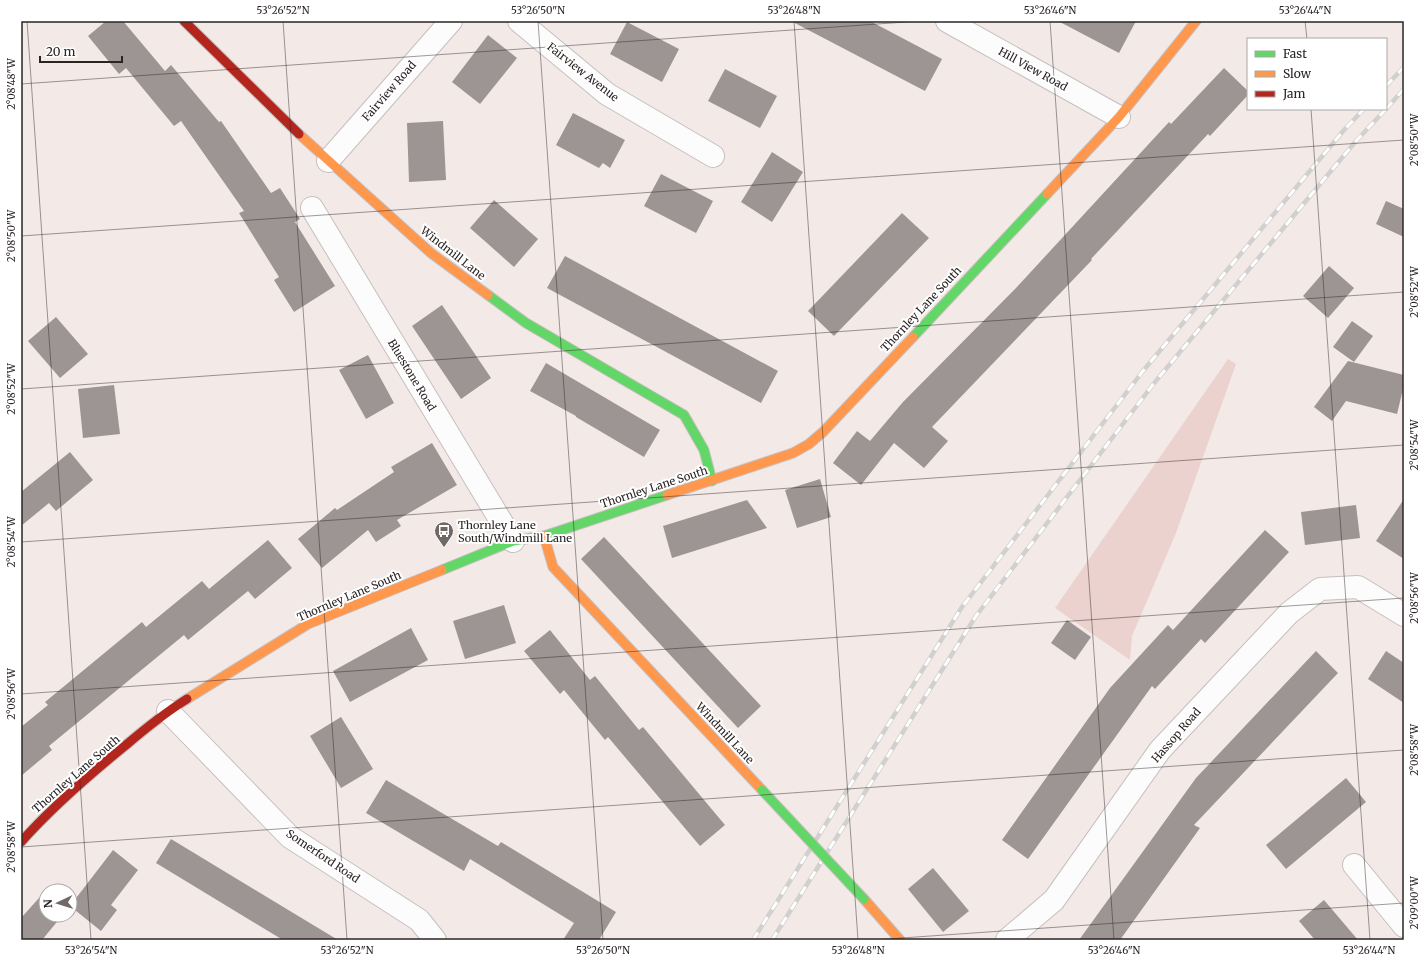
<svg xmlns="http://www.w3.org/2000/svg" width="1425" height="961" font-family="Merriweather,serif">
<rect width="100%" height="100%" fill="#f3eae8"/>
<path fill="#ebd2ce" d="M 1228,359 L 1236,364 L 1176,533 L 1132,636 L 1130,660 L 1055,608 Z"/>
<g fill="#9c9593">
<path d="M 106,21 L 123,21 L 165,71 L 171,65 L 219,122 L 221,121 L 271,193 L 280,188 L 300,219 L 295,222 L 335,286 L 294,312 L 274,280 L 279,277 L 239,213 L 244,211 L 181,121 L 174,126 L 126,68 L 119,74 L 88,36 Z"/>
<path d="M 791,21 L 870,21 L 942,59 L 925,91 Z"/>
<path d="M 1058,21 L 1136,21 L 1119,53 Z"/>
<path d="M 627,22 L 679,49 L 662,82 L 610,54 Z"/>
<path d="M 488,35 L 517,58 L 480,104 L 452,82 Z"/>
<path d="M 1224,68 L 1248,91 L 1248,95 L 1210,136 L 1208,134 L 1091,259 L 1092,260 L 932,427 L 948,441 L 924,468 L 894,443 L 861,485 L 833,463 L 857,431 L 870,441 L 903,402 L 1016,288 L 1169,122 L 1171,124 Z"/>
<path d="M 725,69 L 777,96 L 760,128 L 708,101 Z"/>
<path d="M 573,113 L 625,140 L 610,168 L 603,163 L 599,168 L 556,145 Z"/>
<path d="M 443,121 L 446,180 L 409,182 L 407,123 Z"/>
<path d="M 772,152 L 803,172 L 772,222 L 741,202 Z"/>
<path d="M 661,174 L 713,201 L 696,233 L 644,206 Z"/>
<path d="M 494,200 L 538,239 L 514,267 L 470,228 Z"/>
<path d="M 1386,201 L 1404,209 L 1404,237 L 1376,224 Z"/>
<path d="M 902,213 L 929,238 L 834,336 L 808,311 Z"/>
<path d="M 565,256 L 778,371 L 761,403 L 547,288 Z"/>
<path d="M 1329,266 L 1354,288 L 1328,318 L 1303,296 Z"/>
<path d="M 442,305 L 491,378 L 461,399 L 412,326 Z"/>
<path d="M 56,317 L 88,354 L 60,378 L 28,341 Z"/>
<path d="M 1352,321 L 1373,336 L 1354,362 L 1333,347 Z"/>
<path d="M 368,355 L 394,403 L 366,419 L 339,370 Z"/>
<path d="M 1348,361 L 1404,375 L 1404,385 L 1397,414 L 1346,401 L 1332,421 L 1314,407 Z"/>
<path d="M 546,363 L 660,430 L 644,457 L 576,417 L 576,416 L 530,391 Z"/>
<path d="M 114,385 L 120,434 L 83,438 L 78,389 Z"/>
<path d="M 432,443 L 457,485 L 397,520 L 401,526 L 376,542 L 368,530 L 322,568 L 298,539 L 335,508 L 337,510 L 394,472 L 391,467 Z"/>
<path d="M 70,452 L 93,480 L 56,511 L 49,503 L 21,526 L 21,492 Z"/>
<path d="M 820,479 L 831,517 L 797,528 L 785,490 Z"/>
<path d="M 1404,499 L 1404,559 L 1376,541 Z"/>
<path d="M 747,500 L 767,528 L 672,558 L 663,526 Z"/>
<path d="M 1356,505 L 1360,538 L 1305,545 L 1301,512 Z"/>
<path d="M 1265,530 L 1289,552 L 1205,643 L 1201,639 L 1155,689 L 1152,686 L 1028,859 L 1002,840 L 1110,688 L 1168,625 L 1173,630 Z"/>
<path d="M 604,537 L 761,706 L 738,728 L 581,559 Z"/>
<path d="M 268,540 L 292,568 L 255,599 L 248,591 L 188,640 L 184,635 L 49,746 L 52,750 L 21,776 L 21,727 L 48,705 L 45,702 L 142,622 L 146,627 L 202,581 L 209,589 Z"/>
<path d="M 504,605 L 516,643 L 465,659 L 453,621 Z"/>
<path d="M 1067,620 L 1091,637 L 1075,660 L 1051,643 Z"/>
<path d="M 411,628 L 428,660 L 350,702 L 333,671 Z"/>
<path d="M 550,630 L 590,680 L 595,676 L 639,730 L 643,727 L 725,825 L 700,846 L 608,737 L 605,740 L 564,690 L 560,694 L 524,651 Z"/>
<path d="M 1316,651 L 1338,673 L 1194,825 L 1200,828 L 1120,940 L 1079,940 L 1196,778 Z"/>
<path d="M 1386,651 L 1404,663 L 1404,703 L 1368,679 Z"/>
<path d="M 341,717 L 373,769 L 341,788 L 310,736 Z"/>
<path d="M 1346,778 L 1366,802 L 1286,869 L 1266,845 Z"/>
<path d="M 386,780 L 498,846 L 501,842 L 616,912 L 599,940 L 563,940 L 574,923 L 470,859 L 464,871 L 366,813 Z"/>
<path d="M 171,839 L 338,940 L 283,940 L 156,863 Z"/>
<path d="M 113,850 L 138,870 L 111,905 L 117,910 L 101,931 L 70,906 Z"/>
<path d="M 933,868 L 969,911 L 943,932 L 908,889 Z"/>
<path d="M 39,898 L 46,904 L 46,915 L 59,915 L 61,917 L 42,940 L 21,940 L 21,918 Z"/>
<path d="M 1324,900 L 1358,940 L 1315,940 L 1299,921 Z"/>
</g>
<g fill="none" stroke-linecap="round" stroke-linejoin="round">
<g stroke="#c6bfbe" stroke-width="24">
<g id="street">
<path d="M 519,21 L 607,94 L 713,156"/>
<path d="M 947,21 L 1119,117"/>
<path d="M 328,161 L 451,21"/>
<path d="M 312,208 L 513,541"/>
<path d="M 168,711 L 290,837 L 419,920 L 435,940"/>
<path d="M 1354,865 L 1404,926"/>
<path d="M 1007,940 L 1054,900 L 1160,750 L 1289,613 L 1320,589 L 1358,587 L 1404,615"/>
</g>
</g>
<g stroke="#c6bfbe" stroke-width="11">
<g id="fast">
<path d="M 488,295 L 526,323 L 684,415 L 704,450 L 712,481"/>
<path d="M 913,337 L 1047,194"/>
<path d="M 442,570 L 513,541 L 544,536 L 667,495"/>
</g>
</g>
<g stroke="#c6bfbe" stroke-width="11">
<g id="slow">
<path d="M 299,134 L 431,253 L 488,295"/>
<path d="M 1047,194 L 1119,117 L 1196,21"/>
<path d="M 667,495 L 793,453 L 809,444 L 823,432 L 913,337"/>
<path d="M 544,536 L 553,567 L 762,790"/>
<path d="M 187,699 L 308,624 L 442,570"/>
<path d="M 864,899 L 900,940"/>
</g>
</g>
<g stroke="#c6bfbe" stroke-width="11">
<g id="jam">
<path d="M 184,21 L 299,134"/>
<path d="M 21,842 C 53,806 89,775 126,745 C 146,728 166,712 187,699"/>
</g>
</g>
<use href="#street" stroke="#fdfcfc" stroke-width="22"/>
<use href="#fast" stroke="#63d668" stroke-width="9"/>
<use href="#slow" stroke="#ff974d" stroke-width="9"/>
<use href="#jam" stroke="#b3261e" stroke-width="9"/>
<g stroke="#d2d0cf" stroke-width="4.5">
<g id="rail">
<path d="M 1386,86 L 1404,67"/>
<path d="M 1386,109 L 1404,89"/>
<path d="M 753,940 L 962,607 L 1143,371 L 1344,130 L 1364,109"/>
<path d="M 772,940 L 976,616 L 1155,382 L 1356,141 L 1386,109"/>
</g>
</g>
<use href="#rail" stroke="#fff" stroke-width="3" stroke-dasharray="9" stroke-linecap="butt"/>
<g stroke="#c6bfbe" stroke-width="11" stroke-linecap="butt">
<path id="fast-bridge" d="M 762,790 L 864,899"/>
</g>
<use href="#fast-bridge" stroke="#63d668" stroke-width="9"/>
</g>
<path fill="none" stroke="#2a2423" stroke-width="1" stroke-opacity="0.45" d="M 27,21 L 91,940M 283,21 L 347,940M 538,21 L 603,940M 794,21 L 858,940M 1050,21 L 1114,940M 1305,21 L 1307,39M 21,84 L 920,21M 1311,109 L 1370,940M 21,236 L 1404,140M 21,389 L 1404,292M 21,542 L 1404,445M 21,694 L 1404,598M 21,847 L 1404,750M 873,940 L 1404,903"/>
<defs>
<g id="bus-pin" transform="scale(1)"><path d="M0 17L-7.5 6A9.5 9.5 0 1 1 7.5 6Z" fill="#706968" stroke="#fff"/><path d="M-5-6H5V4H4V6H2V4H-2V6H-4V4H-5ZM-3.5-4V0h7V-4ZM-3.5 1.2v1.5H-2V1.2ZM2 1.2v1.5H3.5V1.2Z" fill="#fff"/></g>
</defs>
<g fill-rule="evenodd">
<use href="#bus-pin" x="444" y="531"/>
</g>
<g text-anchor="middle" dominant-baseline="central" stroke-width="4" stroke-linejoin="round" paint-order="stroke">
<g font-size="11" fill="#2a2423" stroke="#fff">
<text transform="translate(1033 69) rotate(29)">Hill View Road</text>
<text transform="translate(583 72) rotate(38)">Fairview Avenue</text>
<text transform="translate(389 91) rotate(-49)">Fairview Road</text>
<text transform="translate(453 253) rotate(38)">Windmill Lane</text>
<text transform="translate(921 309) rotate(-47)">Thornley Lane South</text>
<text transform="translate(412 375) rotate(59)">Bluestone Road</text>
<text transform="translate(654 487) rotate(-18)">Thornley Lane South</text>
<text transform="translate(349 596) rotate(-23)">Thornley Lane South</text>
<text transform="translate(725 733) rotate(47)">Windmill Lane</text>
<text transform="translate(1176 735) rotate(-49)">Hassop Road</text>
<text transform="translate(76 774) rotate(-41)">Thornley Lane South</text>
<text transform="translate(323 856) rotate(34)">Somerford Road</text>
</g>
<g font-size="11" fill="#2a2423" stroke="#fff" text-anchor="start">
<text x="458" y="525">Thornley Lane<tspan x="458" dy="13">South/Windmill Lane</tspan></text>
</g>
</g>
<rect width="1425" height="961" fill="none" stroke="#ffffff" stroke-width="44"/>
<rect x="1247" y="38" width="140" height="72" fill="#ffffff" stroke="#aaa7a7"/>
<rect x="1255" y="51" width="20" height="6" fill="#63d668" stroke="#aaa7a7"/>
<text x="1283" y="58" font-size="12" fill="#2a2423">Fast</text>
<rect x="1255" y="71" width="20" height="6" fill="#ff974d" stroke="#aaa7a7"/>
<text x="1283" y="78" font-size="12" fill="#2a2423">Slow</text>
<rect x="1255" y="91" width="20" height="6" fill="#b3261e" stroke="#aaa7a7"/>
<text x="1283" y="98" font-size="12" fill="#2a2423">Jam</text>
<g transform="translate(58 903) rotate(266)"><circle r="19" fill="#ffffff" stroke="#aaa7a7"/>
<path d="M0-3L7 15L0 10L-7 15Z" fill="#706968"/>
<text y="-6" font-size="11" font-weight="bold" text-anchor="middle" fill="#2a2423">N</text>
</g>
<path d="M40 56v6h82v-6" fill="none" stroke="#2a2423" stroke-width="2"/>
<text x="46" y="56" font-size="12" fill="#2a2423" stroke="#ffffff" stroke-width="3" paint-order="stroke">20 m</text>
<rect x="22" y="22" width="1381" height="917" fill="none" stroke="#2a2423" stroke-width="1.5"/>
<g font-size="10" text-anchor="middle" fill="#2a2423">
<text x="283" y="14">53°26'52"N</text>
<text x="538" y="14">53°26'50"N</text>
<text x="794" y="14">53°26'48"N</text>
<text x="1050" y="14">53°26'46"N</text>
<text x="1305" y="14">53°26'44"N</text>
<text transform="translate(11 84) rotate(-90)" y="4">2°08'48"W</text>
<text transform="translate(1414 140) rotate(-90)" y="4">2°08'50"W</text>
<text transform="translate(11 236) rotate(-90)" y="4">2°08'50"W</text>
<text transform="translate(1414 292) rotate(-90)" y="4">2°08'52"W</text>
<text transform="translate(11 389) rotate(-90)" y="4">2°08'52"W</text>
<text transform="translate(1414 445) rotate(-90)" y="4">2°08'54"W</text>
<text transform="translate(11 542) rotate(-90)" y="4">2°08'54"W</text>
<text transform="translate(1414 598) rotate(-90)" y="4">2°08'56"W</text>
<text transform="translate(11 694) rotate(-90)" y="4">2°08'56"W</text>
<text transform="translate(1414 750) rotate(-90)" y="4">2°08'58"W</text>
<text transform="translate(11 847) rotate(-90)" y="4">2°08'58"W</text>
<text transform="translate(1414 903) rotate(-90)" y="4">2°09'00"W</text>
<text x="91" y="954">53°26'54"N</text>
<text x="347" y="954">53°26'52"N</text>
<text x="603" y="954">53°26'50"N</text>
<text x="858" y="954">53°26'48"N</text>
<text x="1114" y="954">53°26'46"N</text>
<text x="1369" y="954">53°26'44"N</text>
</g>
</svg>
